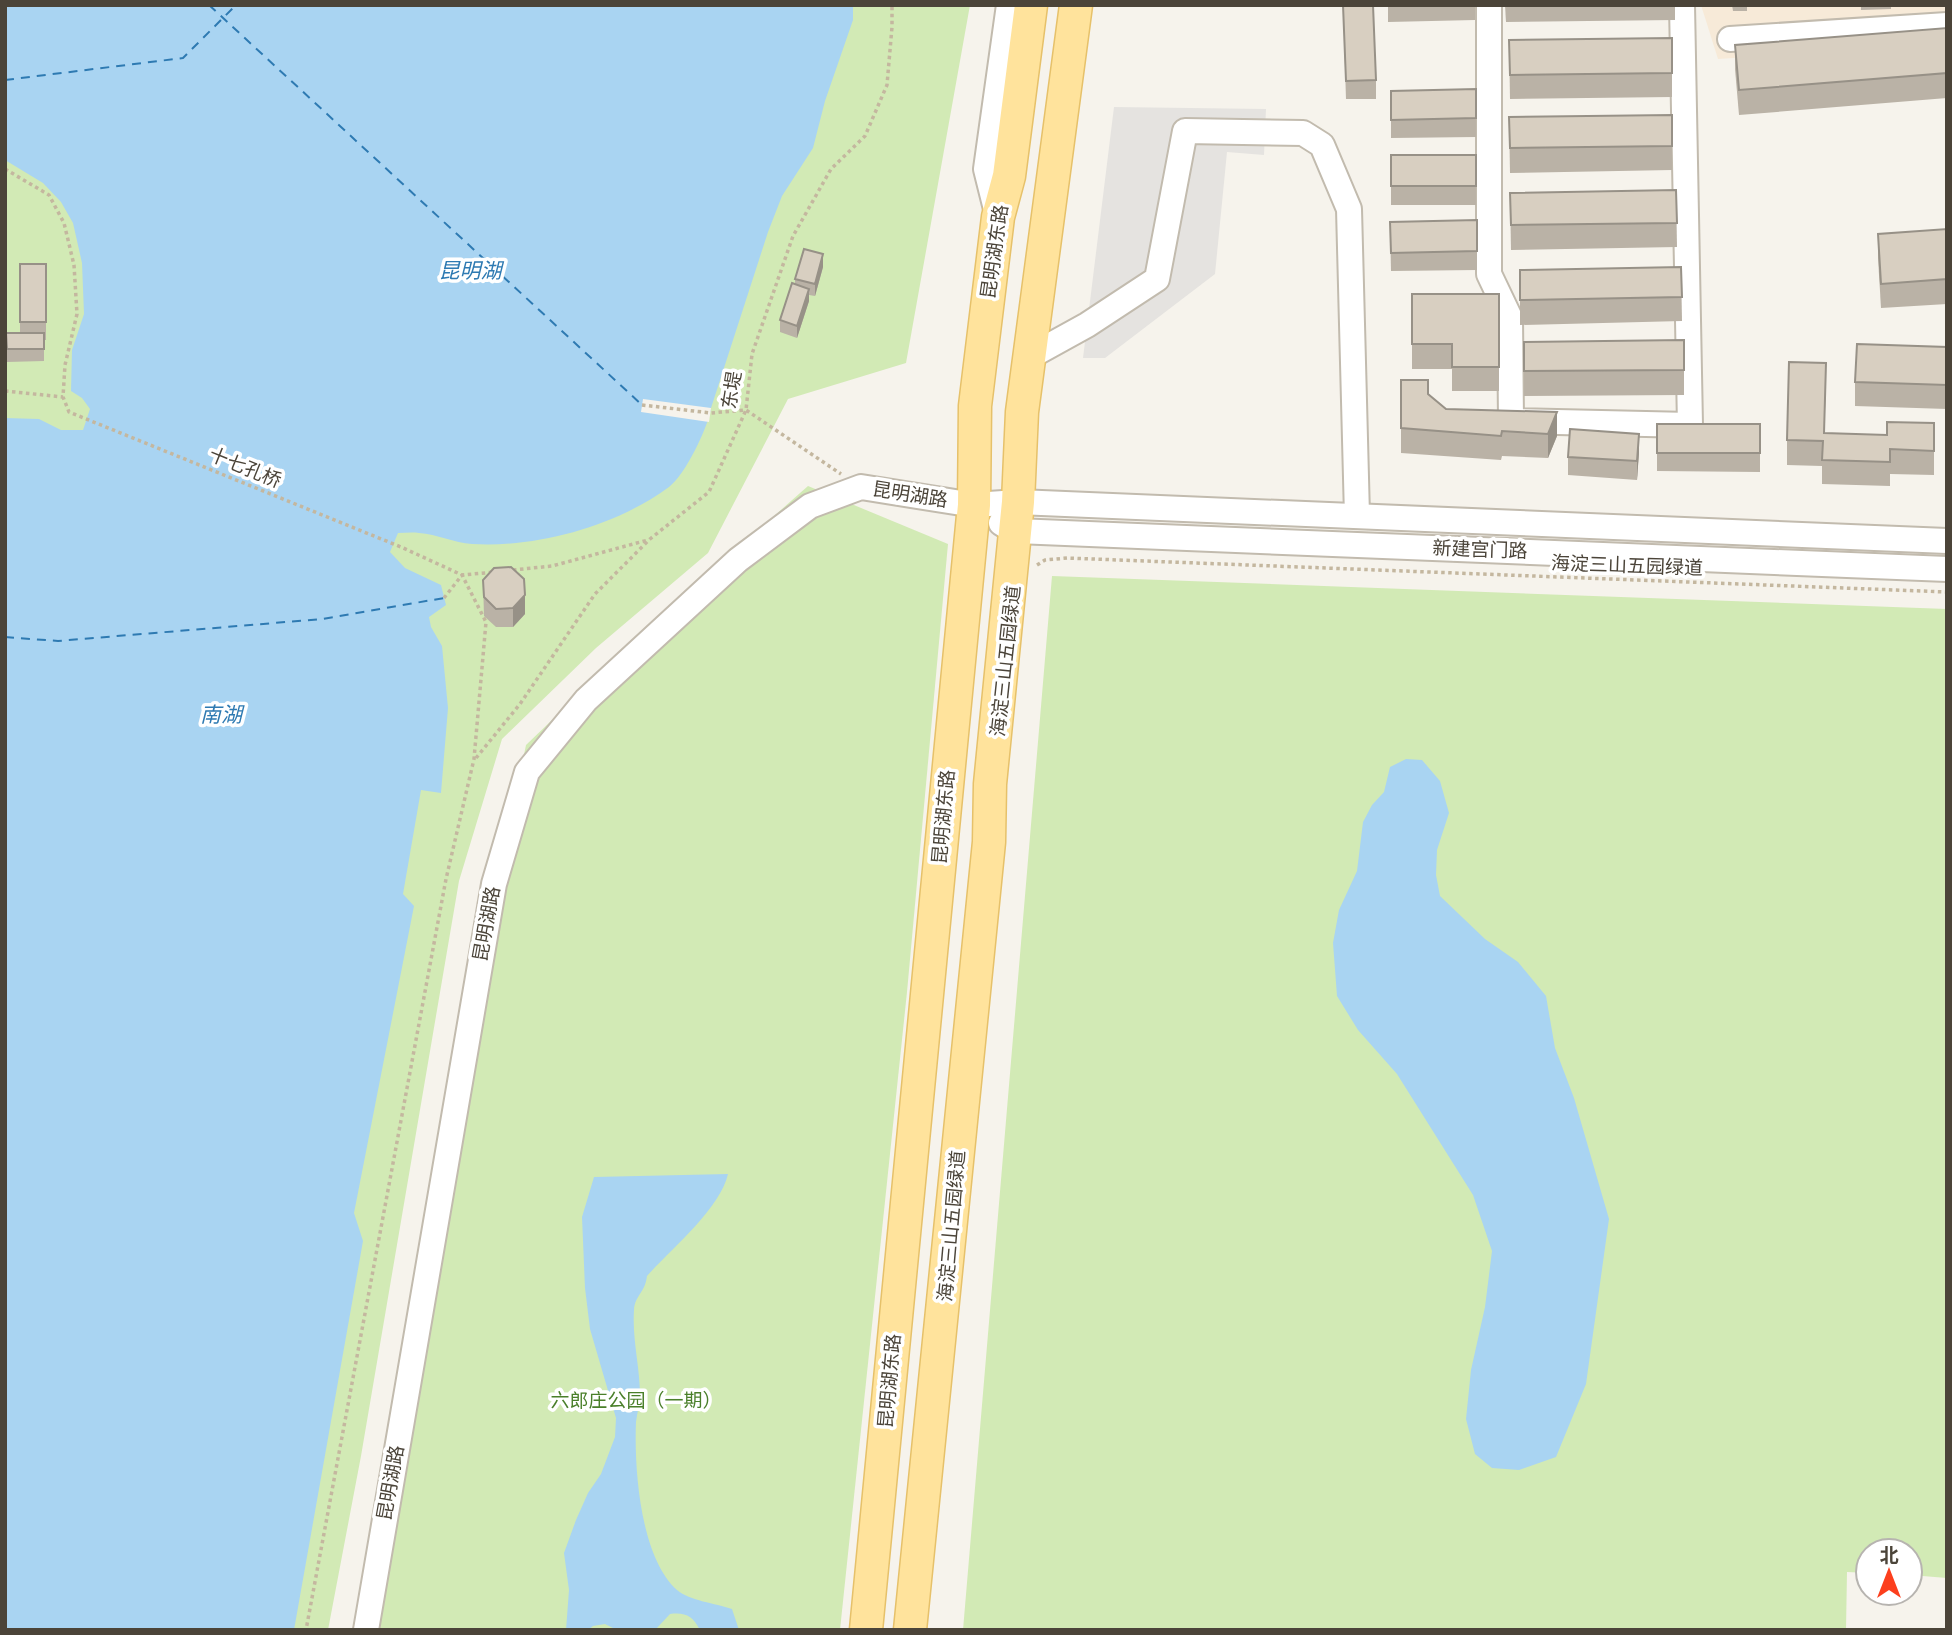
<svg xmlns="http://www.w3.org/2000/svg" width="1952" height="1635" font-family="'Varela Round','Noto Sans SC',sans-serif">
<rect width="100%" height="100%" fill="#f6f3ec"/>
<path fill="#f7ead8" d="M 1701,5 L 1947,5 L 1947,44 L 1718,59 Z"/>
<g fill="#d2eab5">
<path d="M 5,5 L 970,5 L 906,363 L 788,399 L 708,553 L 596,648 L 502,739 L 459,881 L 361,1456 L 328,1630 L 5,1630 Z"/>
<path d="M 808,486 L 948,544 L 907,992 L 840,1630 L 366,1630 L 476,985 L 526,745 L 653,623 Z"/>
<path d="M 1052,576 L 1947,609 L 1947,1578 L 1910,1575 L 1910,1551 L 1868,1551 L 1868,1573 L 1847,1572 L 1846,1630 L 963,1630 Z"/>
</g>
<path fill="#e5e3e0" d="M 1114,107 L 1266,109 L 1264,155 L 1227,152 L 1215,274 L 1105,358 L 1083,358 Z"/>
<g fill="#a9d4f2">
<path d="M 5,5 L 853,5 L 853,20 L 825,101 L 813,148 L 782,196 L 768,232 L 711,408 C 708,428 685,475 669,487 C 616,526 537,548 472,544 C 454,543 437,534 419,533 C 412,532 405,533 398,533 L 390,552 L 405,568 L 441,585 L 446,605 L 429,617 L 431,627 L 442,646 L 448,708 L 441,793 L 421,790 L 403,894 L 414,906 L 354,1213 L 363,1241 L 294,1630 L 5,1630 L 5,418 L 39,419 L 61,430 L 83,430 L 90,409 L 82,398 L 71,391 L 72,350 L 84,314 L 82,263 L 73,223 L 61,202 L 43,183 L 5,160 Z"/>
<path d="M 1406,759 L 1422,760 L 1440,781 L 1449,813 L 1437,850 L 1436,875 L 1440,896 L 1485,939 L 1518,962 L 1546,996 L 1555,1048 L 1574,1098 L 1609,1219 L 1586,1384 L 1556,1457 L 1519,1470 L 1492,1468 L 1475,1454 L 1466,1419 L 1471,1370 L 1485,1307 L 1492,1251 L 1473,1195 L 1397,1074 L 1358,1030 L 1337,996 L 1333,943 L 1339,910 L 1357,871 L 1363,822 L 1372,805 L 1384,792 L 1390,767 Z"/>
<path d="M 728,1174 C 720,1209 671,1249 647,1276 C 645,1293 635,1295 634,1310 C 632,1339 640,1367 640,1395 C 640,1404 637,1413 636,1422 C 634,1468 640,1557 677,1590 C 690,1601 715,1603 732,1609 L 739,1630 L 700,1630 C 693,1616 685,1612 670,1614 L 655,1630 L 617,1630 L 605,1624 L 593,1626 L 588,1630 L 566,1630 L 569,1590 L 564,1553 L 576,1520 L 588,1493 L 601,1474 L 615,1437 L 616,1418 L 590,1329 L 585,1288 L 582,1217 L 594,1177 Z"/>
</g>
<path fill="#f6f3ec" d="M 643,399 L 711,408 L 709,422 L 641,412 Z"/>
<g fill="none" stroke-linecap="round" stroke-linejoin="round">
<g stroke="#2e7ab2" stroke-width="2" stroke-dasharray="9 7" stroke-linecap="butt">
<path d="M 209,5 L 642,405"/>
<path d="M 5,80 L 183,58 L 236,5"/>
<path d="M 5,637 L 58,641 L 322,619 L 444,598"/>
</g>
<g stroke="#c2bbae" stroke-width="28">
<g id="minor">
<path d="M 1489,5 L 1489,274 L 1510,318 L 1511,421 L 1690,425 L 1682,5"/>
<path d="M 1730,39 L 1947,25"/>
<path d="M 998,217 L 986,169 L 1009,5"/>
<path d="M 1029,357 L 1087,325 L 1157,279 L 1185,131 L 1303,133 L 1322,145 L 1349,209 L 1357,516"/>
<path d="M 1001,523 L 1014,531 L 1947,569"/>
<path d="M 366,1630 L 494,884 L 527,772 L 586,700 L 738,560 L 810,506 L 861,487 L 974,505 L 1018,502 L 1947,541"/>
</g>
</g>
<g stroke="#e6c16a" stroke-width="35">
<g id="major">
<path d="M 866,1630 L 974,505 L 975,406 L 998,217 L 1009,176 L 1031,5"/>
<path d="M 910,1630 L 989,842 L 990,784 L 1018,502 L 1022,412 L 1076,5"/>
</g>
</g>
<g stroke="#c4b79f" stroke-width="3.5" stroke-dasharray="3.5 3.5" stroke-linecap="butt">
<path d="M 5,169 L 49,195 L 64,223 L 74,265 L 77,314 L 65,365 L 63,397 L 69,412 L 401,547 L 462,575 L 486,622 L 474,759 L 446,879 L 306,1630"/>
<path d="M 5,391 L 63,397"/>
<path d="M 642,405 L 711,413 L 746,410 L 841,474"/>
<path d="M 1037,565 L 1045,560 L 1067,558 L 1947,592"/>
<path d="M 513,570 L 552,566 L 648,540"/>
<path d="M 444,598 L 462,575 L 495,572"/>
<path d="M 476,758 L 520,704 L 595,594 L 650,539 L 709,492 L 746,410 L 752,354 L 793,236 L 831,169 L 865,136 L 887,85 L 892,27 L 892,5"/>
</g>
<use href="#minor" stroke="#fff" stroke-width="24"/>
<use href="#major" stroke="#ffe39c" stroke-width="32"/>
</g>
<g fill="#bab2a6">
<path d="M 1343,5 L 1376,80 L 1376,99 L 1346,99 Z"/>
<path d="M 1388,5 L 1475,5 L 1475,20 L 1388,22 Z"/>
<path d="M 1505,5 L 1675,5 L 1675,20 L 1506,22 Z"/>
<path d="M 1732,5 L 1747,5 L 1747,11 L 1733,11 Z"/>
<path d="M 1861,5 L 1891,5 L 1891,9 L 1861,10 Z"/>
<path d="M 1947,28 L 1947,98 L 1739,115 L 1735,69 L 1735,45 Z"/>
<path d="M 1509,40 L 1672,73 L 1672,97 L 1510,99 Z"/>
<path d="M 1476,89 L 1476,137 L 1391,138 L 1391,91 Z"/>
<path d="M 1672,115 L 1672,170 L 1510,173 L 1509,117 Z"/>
<rect x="1391" y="155" width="85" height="50"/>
<path d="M 1676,190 L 1677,247 L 1511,250 L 1510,193 Z"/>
<path d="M 1477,220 L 1477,270 L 1391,271 L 1390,222 Z"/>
<path d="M 1947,229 L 1947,304 L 1881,308 L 1878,258 L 1878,234 Z"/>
<path d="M 20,264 L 46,264 L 46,340 L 44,340 L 44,361 L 7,362 L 6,333 L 20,333 Z"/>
<path d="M 823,267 L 815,296 L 809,295 L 809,301 L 797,338 L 780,332 L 780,320 L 795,284 L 795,279 Z"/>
<path d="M 1681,267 L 1682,321 L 1520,325 L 1520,270 Z"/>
<path d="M 1412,294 L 1499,294 L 1499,391 L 1452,391 L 1452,369 L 1412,369 Z"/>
<path d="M 1684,340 L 1684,395 L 1524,396 L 1524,342 Z"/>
<path d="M 1947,347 L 1947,409 L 1855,406 L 1855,382 Z"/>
<path d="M 1401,380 L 1428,394 L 1446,409 L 1557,436 L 1548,458 L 1502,456 L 1501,460 L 1401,453 Z"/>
<path d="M 1826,388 L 1824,433 L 1887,435 L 1934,423 L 1934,475 L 1890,474 L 1890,486 L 1822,484 L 1822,466 L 1787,465 L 1787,440 Z"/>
<path d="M 1657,424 L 1760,424 L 1760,472 L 1657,471 Z"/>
<path d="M 1639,452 L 1637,480 L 1568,475 L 1568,457 Z"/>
<path d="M 483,580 L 525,614 L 513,627 L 496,627 L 484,616 Z"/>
</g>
<g fill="#979187">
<path d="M 823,254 L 823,267 L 815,296 L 815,284 Z"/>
<path d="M 809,289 L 809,301 L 797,338 L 797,326 Z"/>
<path d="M 1557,412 L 1557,436 L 1548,458 L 1548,434 Z"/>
<path d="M 1639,434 L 1639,452 L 1637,480 L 1637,461 Z"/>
<path d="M 525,595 L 525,614 L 513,627 L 513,608 Z"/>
</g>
<g fill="#d8cfc1" stroke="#979187" stroke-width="2">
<path d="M 1343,5 L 1373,5 L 1376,80 L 1346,81 Z"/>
<path d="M 1947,28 L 1947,73 L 1739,90 L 1735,45 Z"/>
<path d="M 1672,38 L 1672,73 L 1510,75 L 1509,40 Z"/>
<path d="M 1476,89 L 1476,118 L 1391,120 L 1391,91 Z"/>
<path d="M 1672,115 L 1672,146 L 1510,148 L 1509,117 Z"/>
<rect x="1391" y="155" width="85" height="31"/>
<path d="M 1676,190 L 1677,223 L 1511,225 L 1510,193 Z"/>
<path d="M 1477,220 L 1477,251 L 1391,253 L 1390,222 Z"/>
<path d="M 1947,229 L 1947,279 L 1881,284 L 1878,234 Z"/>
<path d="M 804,249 L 823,254 L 815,284 L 795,279 Z"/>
<rect x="20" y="264" width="26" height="58"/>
<path d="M 1681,267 L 1682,297 L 1520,300 L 1520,270 Z"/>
<path d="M 792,283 L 809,289 L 797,326 L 780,320 Z"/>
<path d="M 1412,294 L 1499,294 L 1499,367 L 1452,367 L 1452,344 L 1412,344 Z"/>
<path d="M 6,333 L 44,333 L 44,349 L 7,349 Z"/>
<path d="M 1684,340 L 1684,370 L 1524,371 L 1524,342 Z"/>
<path d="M 1857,344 L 1947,347 L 1947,385 L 1855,382 Z"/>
<path d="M 1789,362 L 1826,363 L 1824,433 L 1887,435 L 1887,422 L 1934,423 L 1934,451 L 1890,449 L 1890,462 L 1822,460 L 1823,441 L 1787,440 Z"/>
<path d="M 1401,380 L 1428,380 L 1428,394 L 1446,409 L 1557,412 L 1548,434 L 1502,431 L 1501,436 L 1401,428 Z"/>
<rect x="1657" y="424" width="103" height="29"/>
<path d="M 1570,429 L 1639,434 L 1637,461 L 1568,457 Z"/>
<path d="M 511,567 L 524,579 L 525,595 L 513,608 L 496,609 L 484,597 L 483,580 L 494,568 Z"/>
</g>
<g text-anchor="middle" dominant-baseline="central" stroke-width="7" stroke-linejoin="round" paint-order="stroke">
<g font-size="19" fill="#4b4439" stroke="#fff">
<text transform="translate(995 252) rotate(-82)">昆明湖东路</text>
<text transform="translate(732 390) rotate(-81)">东堤</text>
<text transform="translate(245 468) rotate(22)">十七孔桥</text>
<text transform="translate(910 495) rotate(9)">昆明湖路</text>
<text transform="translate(1480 550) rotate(2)">新建宫门路</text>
<text transform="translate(1627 566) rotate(2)">海淀三山五园绿道</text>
<text transform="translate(1006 661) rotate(-84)">海淀三山五园绿道</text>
<text transform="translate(944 817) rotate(-85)">昆明湖东路</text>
<text transform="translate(487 924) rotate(-80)">昆明湖路</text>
<text transform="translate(952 1226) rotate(-85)">海淀三山五园绿道</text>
<text transform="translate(890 1381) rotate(-85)">昆明湖东路</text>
<text transform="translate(391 1483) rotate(-80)">昆明湖路</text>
</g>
<g font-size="19" fill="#4a7f2a" stroke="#fff">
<text x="636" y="1401">六郎庄公园（一期）</text>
</g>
<g font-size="21" font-style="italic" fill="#2e7ab2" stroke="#fff">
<text x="470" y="271">昆明湖</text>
<text x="221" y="715">南湖</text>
</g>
</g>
<rect width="1952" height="1635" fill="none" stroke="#4b4439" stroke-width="14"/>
<g transform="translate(1889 1572)"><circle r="33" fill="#ffffff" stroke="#b7b4b0" stroke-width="2"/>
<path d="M0-5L12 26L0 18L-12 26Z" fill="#fc3f1d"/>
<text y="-10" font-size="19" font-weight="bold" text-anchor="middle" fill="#4b4439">北</text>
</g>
</svg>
